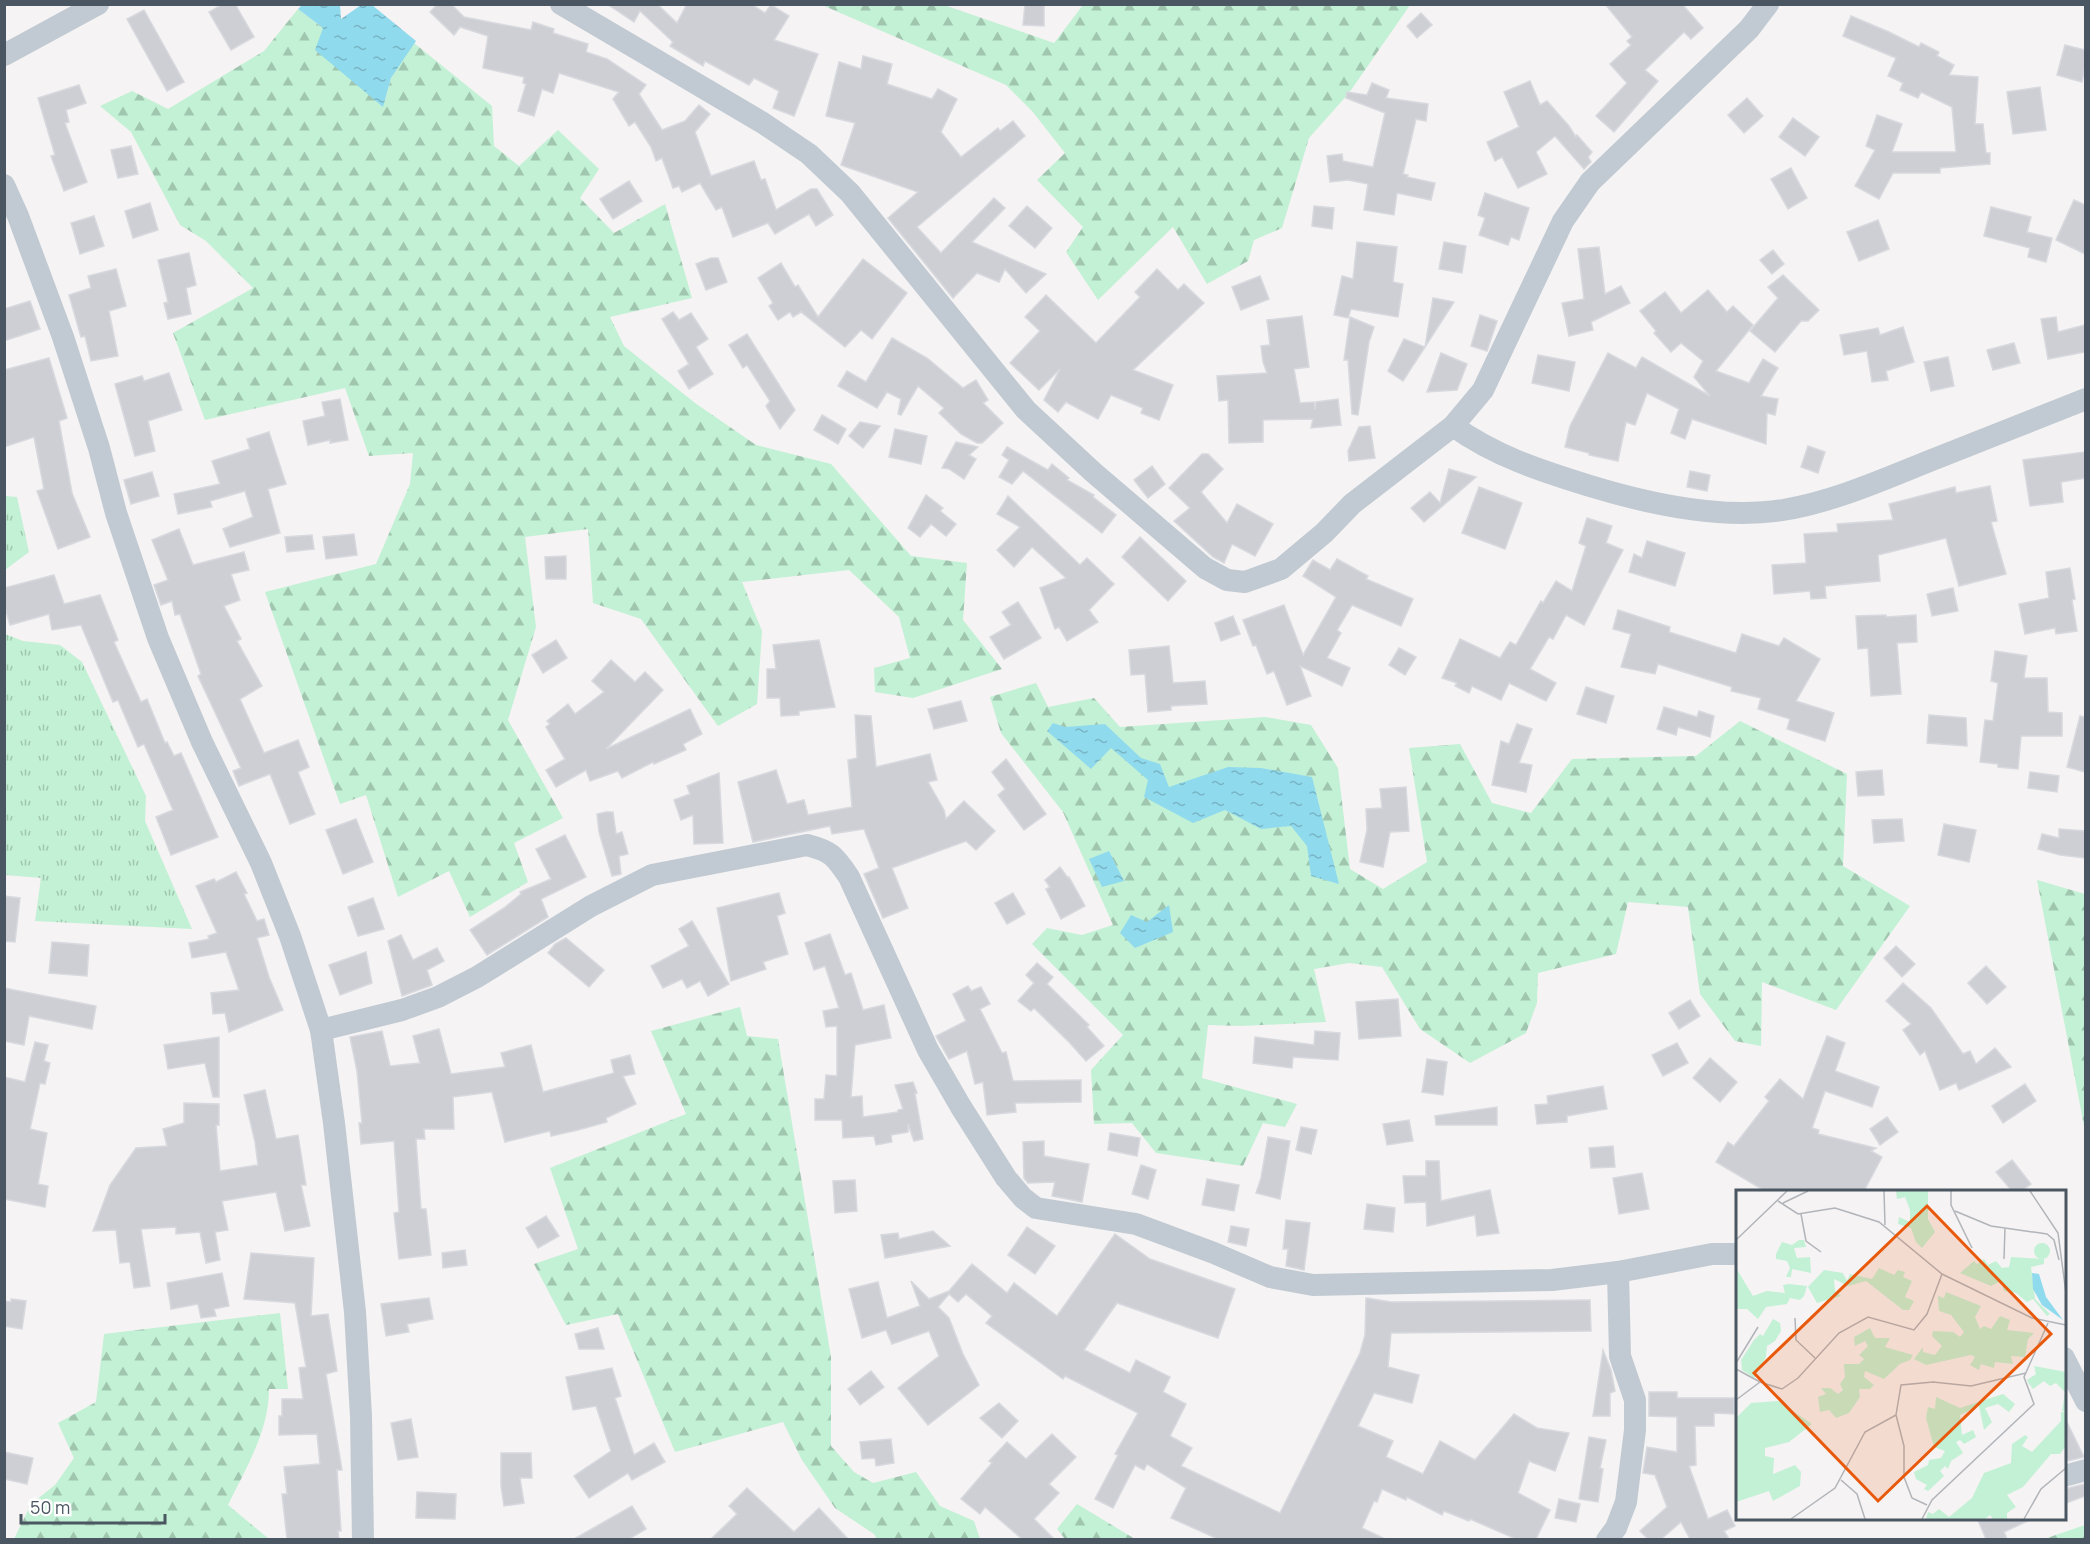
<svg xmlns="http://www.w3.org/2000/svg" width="2090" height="1544" font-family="Manrope,sans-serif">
<defs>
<pattern id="grass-tufts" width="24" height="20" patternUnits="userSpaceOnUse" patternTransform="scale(1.5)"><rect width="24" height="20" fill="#c3f1d5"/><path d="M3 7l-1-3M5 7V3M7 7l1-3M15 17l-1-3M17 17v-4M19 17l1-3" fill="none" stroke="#a0c6b0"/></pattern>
<pattern id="forest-firs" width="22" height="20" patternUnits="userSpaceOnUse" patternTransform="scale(1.5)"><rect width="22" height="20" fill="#c3f1d5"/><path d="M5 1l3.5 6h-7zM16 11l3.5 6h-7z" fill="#a0c6b0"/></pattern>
<pattern id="water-ripples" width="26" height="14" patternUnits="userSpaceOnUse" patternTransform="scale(1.5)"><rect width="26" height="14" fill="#90daee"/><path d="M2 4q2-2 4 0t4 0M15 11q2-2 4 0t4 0" fill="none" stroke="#78b4c4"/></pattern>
</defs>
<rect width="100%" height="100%" fill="#f5f3f3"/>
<g fill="url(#grass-tufts)">
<path d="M 5,496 L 17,497 L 29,552 L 5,570 Z"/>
<path d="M 5,634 L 23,641 L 60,645 L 82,662 L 146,796 L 145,821 L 192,929 L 35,921 L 41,878 L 5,875 Z"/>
</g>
<g fill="url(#forest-firs)">
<path d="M 822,5 L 944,5 L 1054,43 L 1083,5 L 1410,5 L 1349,93 L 1309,138 L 1282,228 L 1254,240 L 1248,261 L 1207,284 L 1173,227 L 1098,300 L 1066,252 L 1083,227 L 1037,180 L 1065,153 L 1032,111 L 1006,85 Z"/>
<path d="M 298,9 L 323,28 L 383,106 L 391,78 L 414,43 L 492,106 L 494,146 L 519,166 L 558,130 L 599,169 L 580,198 L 614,233 L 665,204 L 692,298 L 610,317 L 624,346 L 695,403 L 756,445 L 831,464 L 911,556 L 967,563 L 963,620 L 1002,669 L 913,698 L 875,692 L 874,668 L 910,658 L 899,617 L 849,570 L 742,582 L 762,631 L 757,704 L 718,726 L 641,619 L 593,603 L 588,529 L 525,537 L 536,627 L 508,720 L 563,818 L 514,843 L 528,882 L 470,917 L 449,871 L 398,897 L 366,795 L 340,804 L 265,592 L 376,564 L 410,484 L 413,453 L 369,456 L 345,388 L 205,420 L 173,333 L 253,288 L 206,241 L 180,225 L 131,132 L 100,106 L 132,91 L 168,109 L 264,51 Z"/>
<path d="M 1036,683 L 1048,707 L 1094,698 L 1120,727 L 1265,717 L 1311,725 L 1338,768 L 1350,869 L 1383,889 L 1427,862 L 1409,748 L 1460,744 L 1492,803 L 1531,813 L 1572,759 L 1696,756 L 1740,721 L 1847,774 L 1843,866 L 1910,906 L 1836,1010 L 1762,982 L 1761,1046 L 1735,1041 L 1700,994 L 1688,907 L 1628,902 L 1616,954 L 1538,973 L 1537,1003 L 1526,1033 L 1470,1063 L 1420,1029 L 1382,967 L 1349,963 L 1314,969 L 1326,1022 L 1241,1026 L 1208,1025 L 1202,1078 L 1297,1104 L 1285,1127 L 1263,1123 L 1243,1166 L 1156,1153 L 1132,1123 L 1094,1124 L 1091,1070 L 1123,1035 L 1032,944 L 1047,928 L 1082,935 L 1113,925 L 1063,812 L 1001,733 L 990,697 Z"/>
<path d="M 2037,880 L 2085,894 L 2085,1131 Z"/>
<path d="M 740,1007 L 747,1036 L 778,1039 L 831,1357 L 831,1446 L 854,1472 L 873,1483 L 916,1472 L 940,1506 L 974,1521 L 980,1539 L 877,1539 L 874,1534 L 835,1508 L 802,1460 L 783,1422 L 675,1452 L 618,1314 L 566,1325 L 534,1264 L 578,1249 L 550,1168 L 686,1114 L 651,1031 Z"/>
<path d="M 280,1313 L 288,1389 L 269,1389 C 269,1431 246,1468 228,1505 L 269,1539 L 14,1539 L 31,1504 L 55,1485 L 74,1458 L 58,1423 L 96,1402 L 104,1334 Z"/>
<path d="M 1077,1504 L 1135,1539 L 1065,1539 L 1057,1529 Z"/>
<path d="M 2085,1525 L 2085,1539 L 2044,1539 Z"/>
</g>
<g fill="url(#water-ripples)">
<path d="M 302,5 L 340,5 L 341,19 L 361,5 L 372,5 L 416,41 L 391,78 L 383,107 L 315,50 L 323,28 L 298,9 Z"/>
<path d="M 1053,723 L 1065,727 L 1105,724 L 1141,758 L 1160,764 L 1169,787 L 1228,767 L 1261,768 L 1312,777 L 1339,884 L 1311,876 L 1307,846 L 1291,826 L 1261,829 L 1225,810 L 1193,823 L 1144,797 L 1148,780 L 1111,748 L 1091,769 L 1047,731 Z"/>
<path d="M 1109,851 L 1124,881 L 1102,887 L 1089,859 Z"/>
<path d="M 1169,905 L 1173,932 L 1135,948 L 1120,933 L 1131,915 L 1147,922 Z"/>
</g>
<g fill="#cdcfd5" stroke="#d7d9de" stroke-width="1.5">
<path d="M 223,4 L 235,4 L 254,37 L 231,50 L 209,12 Z"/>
<path d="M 438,4 L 451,4 L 464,17 L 531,30 L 533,22 L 554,29 L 553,33 L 588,44 L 586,52 L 607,59 L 646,85 L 639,94 L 662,130 L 685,121 L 699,105 L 710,114 L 695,132 L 711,176 L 754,161 L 761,180 L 765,179 L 776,210 L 811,189 L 817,189 L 833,215 L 816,226 L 809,214 L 775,234 L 768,223 L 733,237 L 722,207 L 716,210 L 700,183 L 682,192 L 679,186 L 673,188 L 662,158 L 656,161 L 651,147 L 635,122 L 629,126 L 613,99 L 619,92 L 559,73 L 553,93 L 542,89 L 534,116 L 518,111 L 526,84 L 523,83 L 524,77 L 483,68 L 488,36 L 460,27 L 454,35 L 430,12 Z"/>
<path d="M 607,4 L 657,4 L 677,23 L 687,4 L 751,4 L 765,13 L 771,5 L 789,16 L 774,40 L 818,54 L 794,116 L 773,108 L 779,91 L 754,78 L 749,85 L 705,61 L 703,66 L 670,46 L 673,42 L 640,11 L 634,22 Z"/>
<path d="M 1025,4 L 1044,4 L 1044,26 L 1023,25 Z"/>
<path d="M 1605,4 L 1682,4 L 1703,28 L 1691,39 L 1684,32 L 1645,70 L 1658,81 L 1614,132 L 1596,116 L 1627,83 L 1610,64 L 1631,45 L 1627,41 L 1632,37 Z"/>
<path d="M 144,10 L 184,82 L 167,91 L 127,19 Z"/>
<path d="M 1421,13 L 1432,25 L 1417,38 L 1407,26 Z"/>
<path d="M 1851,16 L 1889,32 L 1919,47 L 1921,43 L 1939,52 L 1937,56 L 1954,65 L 1949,75 L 1978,77 L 1975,124 L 1983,124 L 1986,153 L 1990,153 L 1990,164 L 1940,168 L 1940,173 L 1893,173 L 1879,199 L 1855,186 L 1875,150 L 1866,146 L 1877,115 L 1902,124 L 1892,152 L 1956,152 L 1952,107 L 1921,92 L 1918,98 L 1900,90 L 1903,83 L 1888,76 L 1896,58 L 1843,36 Z"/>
<path d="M 2065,45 L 2085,50 L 2085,67 L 2082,82 L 2057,75 Z"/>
<path d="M 863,56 L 892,64 L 887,84 L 932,99 L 938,89 L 957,99 L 941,132 L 961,157 L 998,128 L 1000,131 L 1013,121 L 1025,136 L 917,227 L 941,253 L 994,198 L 1005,208 L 972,242 L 1046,274 L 1026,293 L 1005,269 L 999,282 L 977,273 L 953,298 L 888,218 L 918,192 L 841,165 L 855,123 L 826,116 L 839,62 L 861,69 Z"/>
<path d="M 1530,81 L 1540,105 L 1547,101 L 1569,126 L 1576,137 L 1577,135 L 1592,152 L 1588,157 L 1591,162 L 1584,169 L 1555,136 L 1536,152 L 1547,174 L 1518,188 L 1502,157 L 1495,161 L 1487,142 L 1519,127 L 1504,92 Z"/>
<path d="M 1372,83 L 1389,90 L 1386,98 L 1428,104 L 1426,121 L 1416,119 L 1403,174 L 1408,175 L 1407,177 L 1435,183 L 1431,200 L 1397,193 L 1394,215 L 1364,210 L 1368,184 L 1348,180 L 1330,182 L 1327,156 L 1342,154 L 1343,161 L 1373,167 L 1385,113 L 1346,98 L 1347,92 L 1367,95 Z"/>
<path d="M 79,85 L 86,103 L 66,110 L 69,122 L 65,123 L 87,182 L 64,191 L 51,156 L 55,155 L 38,98 Z"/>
<path d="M 2040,87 L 2046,130 L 2013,134 L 2007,92 Z"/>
<path d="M 1747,98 L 1763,116 L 1744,133 L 1728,115 Z"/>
<path d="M 1793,118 L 1819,137 L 1805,156 L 1779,137 Z"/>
<path d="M 131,146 L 138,174 L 118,178 L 111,150 Z"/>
<path d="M 1791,168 L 1807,198 L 1788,209 L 1771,179 Z"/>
<path d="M 629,181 L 642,201 L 613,219 L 600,199 Z"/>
<path d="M 1485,193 L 1529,208 L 1519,240 L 1511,237 L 1508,245 L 1479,235 L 1485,218 L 1478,215 Z"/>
<path d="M 2074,200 L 2085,205 L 2085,254 L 2056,240 Z"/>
<path d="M 150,203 L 158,230 L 133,238 L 125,211 Z"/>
<path d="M 1027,206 L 1052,228 L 1035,248 L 1009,226 Z"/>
<path d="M 1314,206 L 1334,208 L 1332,229 L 1312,226 Z"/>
<path d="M 1991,207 L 2031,217 L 2027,232 L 2052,238 L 2046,262 L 2028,257 L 2030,248 L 1984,236 Z"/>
<path d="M 94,216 L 104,246 L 80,254 L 71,223 Z"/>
<path d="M 1878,220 L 1889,249 L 1859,261 L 1847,232 Z"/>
<path d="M 1357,242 L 1397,247 L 1393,282 L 1403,284 L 1398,317 L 1351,309 L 1348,318 L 1334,315 L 1342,276 L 1353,279 Z"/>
<path d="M 1444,242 L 1466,246 L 1462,273 L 1439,269 Z"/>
<path d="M 1599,247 L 1605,294 L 1621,286 L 1630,303 L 1591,322 L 1593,330 L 1569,336 L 1562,303 L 1584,299 L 1578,249 Z"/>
<path d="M 1773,250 L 1784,264 L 1772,274 L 1760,260 Z"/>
<path d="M 189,253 L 196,285 L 186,288 L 191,314 L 168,319 L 164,303 L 168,302 L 158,260 Z"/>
<path d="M 711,258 L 718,258 L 727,282 L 706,290 L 696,264 Z"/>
<path d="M 863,259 L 907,293 L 872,339 L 861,330 L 845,347 L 801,312 L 793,317 L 790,312 L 778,320 L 769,306 L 773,303 L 758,278 L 781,263 L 795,287 L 798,285 L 818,317 Z"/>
<path d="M 116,269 L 126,306 L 109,311 L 118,356 L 91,361 L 85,336 L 81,337 L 69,295 L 91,288 L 88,276 Z"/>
<path d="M 1157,269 L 1178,290 L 1184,284 L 1204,303 L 1133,370 L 1173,385 L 1159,420 L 1141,413 L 1143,408 L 1111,395 L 1098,419 L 1066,402 L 1058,412 L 1044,400 L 1060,369 L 1039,390 L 1010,363 L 1040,331 L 1025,317 L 1046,295 L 1096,343 L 1140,297 L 1135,292 Z"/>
<path d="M 1783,275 L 1819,310 L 1808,321 L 1801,321 L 1775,352 L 1750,331 L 1778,298 L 1768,287 Z"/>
<path d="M 1260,276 L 1269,299 L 1241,310 L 1232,287 Z"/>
<path d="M 1708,290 L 1727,312 L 1733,306 L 1753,325 L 1716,371 L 1749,383 L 1763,359 L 1778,368 L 1761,396 L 1778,399 L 1775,415 L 1767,413 L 1766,444 L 1692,419 L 1685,439 L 1671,433 L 1679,409 L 1647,393 L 1635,425 L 1626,422 L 1618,461 L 1589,455 L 1589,453 L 1565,447 L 1570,426 L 1608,353 L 1636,368 L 1642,357 L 1710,396 L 1694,377 L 1703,361 L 1681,343 L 1671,352 L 1654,333 L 1656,331 L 1640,311 L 1665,292 L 1681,313 Z"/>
<path d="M 1433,298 L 1454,302 L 1425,347 Z"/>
<path d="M 30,301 L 40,329 L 4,341 L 4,309 Z"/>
<path d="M 673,312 L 679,320 L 691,313 L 708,339 L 696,347 L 713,374 L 689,389 L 678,371 L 689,364 L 662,319 Z"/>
<path d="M 1480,315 L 1497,321 L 1487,351 L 1471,346 Z"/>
<path d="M 1302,316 L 1309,367 L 1294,369 L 1300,403 L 1314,402 L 1315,410 L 1316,402 L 1338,399 L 1341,425 L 1311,428 L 1313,419 L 1263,420 L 1263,442 L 1229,443 L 1228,400 L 1219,401 L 1217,376 L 1267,373 L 1263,362 L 1261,346 L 1270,345 L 1267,320 Z"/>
<path d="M 1350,317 L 1374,327 L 1369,342 L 1358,415 L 1352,414 L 1348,360 L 1344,360 Z"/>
<path d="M 2056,317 L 2058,332 L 2085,325 L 2085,352 L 2048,359 L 2041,319 Z"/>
<path d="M 1903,327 L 1914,362 L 1886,371 L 1888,380 L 1872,382 L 1867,351 L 1844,355 L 1840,335 L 1878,328 L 1880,335 Z"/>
<path d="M 747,334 L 795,410 L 780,429 L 766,406 L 770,401 L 747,365 L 743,368 L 729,345 Z"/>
<path d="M 892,338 L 927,358 L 963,388 L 976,380 L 988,400 L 983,403 L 1003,423 L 982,443 L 977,443 L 961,434 L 939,413 L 944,408 L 918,386 L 901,415 L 898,414 L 901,399 L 887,392 L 877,408 L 838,386 L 847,371 L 866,382 Z"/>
<path d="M 1404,339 L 1425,347 L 1403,381 L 1388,371 Z"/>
<path d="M 2014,343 L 2020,363 L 1993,370 L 1987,350 Z"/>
<path d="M 1441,353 L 1467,364 L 1457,390 L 1427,392 Z"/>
<path d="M 1538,355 L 1575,362 L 1569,391 L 1532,383 Z"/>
<path d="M 1948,357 L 1954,386 L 1931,391 L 1924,362 Z"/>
<path d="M 49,358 L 67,418 L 59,421 L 72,493 L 90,537 L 58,549 L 37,491 L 44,489 L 34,437 L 4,447 L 4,370 Z"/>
<path d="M 169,373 L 182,410 L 148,421 L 155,451 L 135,456 L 115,384 L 142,376 L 144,381 Z"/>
<path d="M 340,399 L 348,440 L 330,443 L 330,440 L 308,445 L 303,421 L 325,416 L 322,402 Z"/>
<path d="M 822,415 L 846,429 L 838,444 L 814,430 Z"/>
<path d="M 860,422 L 880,426 L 863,448 L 849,436 Z"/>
<path d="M 1370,426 L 1375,458 L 1349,461 L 1348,451 L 1359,427 Z"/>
<path d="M 895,429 L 927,436 L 921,464 L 889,457 Z"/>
<path d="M 269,432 L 286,484 L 268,489 L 280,533 L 230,547 L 223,529 L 253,517 L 245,491 L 210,501 L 212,507 L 178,514 L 174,494 L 220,484 L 212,461 L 250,449 L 247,439 Z"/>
<path d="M 956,442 L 978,447 L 969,455 L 976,459 L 964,479 L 949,469 L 942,468 Z"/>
<path d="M 1808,446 L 1825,452 L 1818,473 L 1801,467 Z"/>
<path d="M 1007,447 L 1048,470 L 1052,464 L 1069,478 L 1067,480 L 1094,495 L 1093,497 L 1116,515 L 1102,533 L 1023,471 L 1012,484 L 999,477 L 1009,460 L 1002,455 Z"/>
<path d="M 2085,452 L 2085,478 L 2061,482 L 2063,502 L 2030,506 L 2023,460 Z"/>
<path d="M 1202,454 L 1208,454 L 1223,469 L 1201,492 L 1227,523 L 1237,504 L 1273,524 L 1255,556 L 1232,544 L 1224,563 L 1213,557 L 1174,521 L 1190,508 L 1169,488 Z"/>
<path d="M 1152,466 L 1165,484 L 1148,498 L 1134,480 Z"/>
<path d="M 1449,469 L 1476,477 L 1424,522 L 1411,508 L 1430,492 L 1440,503 Z"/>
<path d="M 1690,471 L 1710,475 L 1707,491 L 1687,487 Z"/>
<path d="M 152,472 L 159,496 L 131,504 L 124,480 Z"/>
<path d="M 1990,486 L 1997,521 L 1991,522 L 2006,574 L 1959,586 L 1946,538 L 1878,555 L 1880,581 L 1825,586 L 1826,598 L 1811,599 L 1810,591 L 1774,594 L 1772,565 L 1806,563 L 1804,534 L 1838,532 L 1837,524 L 1893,520 L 1889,504 L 1955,487 L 1956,493 Z"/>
<path d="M 1479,487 L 1522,503 L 1505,549 L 1462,533 Z"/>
<path d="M 926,495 L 943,508 L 940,511 L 956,524 L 946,536 L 931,524 L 920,537 L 908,528 Z"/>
<path d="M 1008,496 L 1080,565 L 1087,558 L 1114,584 L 1089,610 L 1098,622 L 1067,641 L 1059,627 L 1055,629 L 1040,588 L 1066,578 L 1032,547 L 1014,567 L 997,550 L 1020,527 L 997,514 Z"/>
<path d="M 1587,518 L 1612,526 L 1606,543 L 1623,550 L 1584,625 L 1566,615 L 1553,639 L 1549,637 L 1530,669 L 1556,683 L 1546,701 L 1509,683 L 1501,700 L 1472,686 L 1469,693 L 1455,686 L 1457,683 L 1442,678 L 1460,639 L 1500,658 L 1510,642 L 1516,645 L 1541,601 L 1543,603 L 1556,581 L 1572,591 L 1586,546 L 1579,543 Z"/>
<path d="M 179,529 L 193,565 L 244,552 L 249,570 L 231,574 L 240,600 L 224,606 L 241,639 L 237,641 L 262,686 L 240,699 L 264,753 L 298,740 L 309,767 L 298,772 L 315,814 L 290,824 L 270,774 L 239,786 L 233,771 L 241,768 L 198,676 L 201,674 L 180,614 L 175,615 L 172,601 L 161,605 L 154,585 L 168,580 L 152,540 Z"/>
<path d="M 354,534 L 357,555 L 326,559 L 323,537 Z"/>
<path d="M 312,535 L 314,549 L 287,552 L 285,537 Z"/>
<path d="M 1140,537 L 1186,581 L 1168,601 L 1122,557 Z"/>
<path d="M 1647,541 L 1685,553 L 1675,586 L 1629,572 L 1634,554 L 1642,558 Z"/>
<path d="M 566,556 L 566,579 L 546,579 L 545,557 Z"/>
<path d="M 1337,559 L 1368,576 L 1366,579 L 1413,599 L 1401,626 L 1352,605 L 1337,630 L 1341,633 L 1327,658 L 1350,668 L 1342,686 L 1300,666 L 1311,696 L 1287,705 L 1274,671 L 1267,674 L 1256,645 L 1253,646 L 1243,620 L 1284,605 L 1303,655 L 1336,597 L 1303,576 L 1313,560 L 1330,570 Z"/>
<path d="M 2070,568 L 2075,599 L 2072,600 L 2077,631 L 2056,634 L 2055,628 L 2025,634 L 2019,604 L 2049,598 L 2046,572 Z"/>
<path d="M 54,575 L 64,604 L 100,595 L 118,640 L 114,642 L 141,702 L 147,699 L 165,743 L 167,742 L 174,756 L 181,753 L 218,837 L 171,855 L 156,817 L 173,810 L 144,744 L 138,747 L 118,700 L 113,702 L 81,625 L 52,630 L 49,614 L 10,625 L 4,604 L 4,588 Z"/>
<path d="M 1953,588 L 1958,611 L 1932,616 L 1927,594 Z"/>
<path d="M 1018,602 L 1041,638 L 1004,659 L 990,637 L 1011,625 L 1002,612 Z"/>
<path d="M 1618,610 L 1670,627 L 1669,632 L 1736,653 L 1742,634 L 1779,646 L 1784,638 L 1820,659 L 1796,701 L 1834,713 L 1825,741 L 1787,729 L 1790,719 L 1758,709 L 1761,698 L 1731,691 L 1732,687 L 1658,664 L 1655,674 L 1621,667 L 1631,634 L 1613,629 Z"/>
<path d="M 1886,615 L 1886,617 L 1916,615 L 1917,642 L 1897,643 L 1901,694 L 1871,696 L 1868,648 L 1858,649 L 1856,616 Z"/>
<path d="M 1233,616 L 1240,634 L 1221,641 L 1215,623 Z"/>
<path d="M 556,640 L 567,658 L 543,673 L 532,655 Z"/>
<path d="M 819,640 L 835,707 L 799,711 L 799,715 L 781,716 L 780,698 L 767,698 L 767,669 L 776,669 L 773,645 Z"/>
<path d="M 1169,646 L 1173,683 L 1205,681 L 1207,704 L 1171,706 L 1171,710 L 1148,712 L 1145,674 L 1131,675 L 1129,650 Z"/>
<path d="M 1399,648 L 1416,657 L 1405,675 L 1389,665 Z"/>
<path d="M 1995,651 L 2027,656 L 2024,678 L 2047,678 L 2048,712 L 2062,713 L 2062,736 L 2021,736 L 2018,769 L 1998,767 L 1998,764 L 1980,762 L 1985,720 L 1993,721 L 1998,683 L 1991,681 Z"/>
<path d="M 611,660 L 635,682 L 645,672 L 663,690 L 606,749 L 690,709 L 702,734 L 683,744 L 686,750 L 654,764 L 653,762 L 622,778 L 618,771 L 590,781 L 586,770 L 556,787 L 546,770 L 565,759 L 546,727 L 550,724 L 547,721 L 568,704 L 575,714 L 604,692 L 592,681 Z"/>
<path d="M 1586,687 L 1614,696 L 1606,723 L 1577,714 Z"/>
<path d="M 961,701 L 967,721 L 934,729 L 928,709 Z"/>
<path d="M 1664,707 L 1697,717 L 1699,711 L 1714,716 L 1710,737 L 1678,727 L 1676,735 L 1657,729 Z"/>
<path d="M 855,715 L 871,716 L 876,767 L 930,754 L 937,780 L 928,782 L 944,810 L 946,819 L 964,801 L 995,831 L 976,850 L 966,841 L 892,868 L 908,908 L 883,918 L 864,874 L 879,868 L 864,829 L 832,834 L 830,826 L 753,842 L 738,782 L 776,770 L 787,804 L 804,800 L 808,815 L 852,807 L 848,760 L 857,758 Z"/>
<path d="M 1929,715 L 1966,718 L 1967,746 L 1927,743 Z"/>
<path d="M 2080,716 L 2085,717 L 2085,772 L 2067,767 Z"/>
<path d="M 1517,724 L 1532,729 L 1519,763 L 1532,765 L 1526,792 L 1492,785 L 1501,741 L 1509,744 Z"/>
<path d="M 1006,759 L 1046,814 L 1024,830 L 998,795 L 1005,789 L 992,772 Z"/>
<path d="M 1882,770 L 1884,795 L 1858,796 L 1856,772 Z"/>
<path d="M 2030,772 L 2059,776 L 2057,792 L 2028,788 Z"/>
<path d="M 719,773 L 723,843 L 694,844 L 693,815 L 681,820 L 674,800 L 690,794 L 687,786 Z"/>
<path d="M 1406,787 L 1409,831 L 1390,832 L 1383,867 L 1360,862 L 1367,830 L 1366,809 L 1382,808 L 1380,789 Z"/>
<path d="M 606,812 L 613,812 L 616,834 L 622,832 L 628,854 L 619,856 L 621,874 L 612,876 L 599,832 L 597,814 Z"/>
<path d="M 356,819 L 373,862 L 343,874 L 326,830 Z"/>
<path d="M 1902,819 L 1904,841 L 1874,843 L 1872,820 Z"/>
<path d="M 1944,824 L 1976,830 L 1969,862 L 1938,855 Z"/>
<path d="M 2059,829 L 2085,831 L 2085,858 L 2060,855 L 2038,849 L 2042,834 L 2059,838 Z"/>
<path d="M 565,835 L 586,877 L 541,899 L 548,917 L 487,955 L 470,930 L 504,908 L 521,894 L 520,892 L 551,879 L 536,849 Z"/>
<path d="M 1060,867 L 1068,878 L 1069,877 L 1085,906 L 1061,919 L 1046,889 L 1050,887 L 1045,880 Z"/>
<path d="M 236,872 L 247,893 L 244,894 L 257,921 L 264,919 L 269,935 L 257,938 L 269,977 L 283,1010 L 229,1032 L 225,1013 L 213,1014 L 211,993 L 239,990 L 226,952 L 192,958 L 189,943 L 209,939 L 208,936 L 217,933 L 196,886 L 214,879 L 216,882 Z"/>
<path d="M 779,893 L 785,913 L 777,916 L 788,954 L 763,962 L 766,969 L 731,981 L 717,908 Z"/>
<path d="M 1013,893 L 1025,914 L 1007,924 L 995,903 Z"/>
<path d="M 4,896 L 20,898 L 15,942 L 4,941 Z"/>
<path d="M 373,898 L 384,929 L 358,936 L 348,907 Z"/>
<path d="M 692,921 L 729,984 L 708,996 L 700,981 L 687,988 L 682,979 L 663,988 L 651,966 L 689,946 L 679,929 Z"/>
<path d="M 830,934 L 845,975 L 851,973 L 863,1010 L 884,1005 L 891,1038 L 855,1045 L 851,1097 L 862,1096 L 863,1117 L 898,1112 L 898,1110 L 903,1109 L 895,1085 L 913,1082 L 917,1093 L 915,1094 L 923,1139 L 914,1141 L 908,1124 L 908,1132 L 891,1135 L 892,1142 L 876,1145 L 874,1136 L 843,1138 L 842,1120 L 815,1120 L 815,1099 L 824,1099 L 826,1075 L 837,1076 L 837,1026 L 826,1027 L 823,1011 L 839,1008 L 825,966 L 814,970 L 805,943 Z"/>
<path d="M 401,935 L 413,960 L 437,948 L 444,961 L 427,970 L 432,985 L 402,996 L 388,941 Z"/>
<path d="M 566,938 L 604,970 L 589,987 L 548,953 L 555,944 Z"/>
<path d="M 52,942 L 89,945 L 87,976 L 49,973 Z"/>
<path d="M 1896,946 L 1915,964 L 1902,977 L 1884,958 Z"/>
<path d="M 366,952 L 372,983 L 340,995 L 329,965 Z"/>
<path d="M 1037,963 L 1053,977 L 1047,984 L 1089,1025 L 1087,1027 L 1104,1046 L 1086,1061 L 1069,1042 L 1034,1008 L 1031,1011 L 1018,1001 L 1034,983 L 1026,975 Z"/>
<path d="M 1986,966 L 2006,987 L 1987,1004 L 1968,983 Z"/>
<path d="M 1903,983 L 1931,1008 L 1963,1054 L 1970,1051 L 1976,1064 L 1995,1048 L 2011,1067 L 1959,1090 L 1956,1083 L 1940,1090 L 1925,1051 L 1920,1055 L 1903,1030 L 1911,1024 L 1886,1001 Z"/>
<path d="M 968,986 L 971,991 L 981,987 L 990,1004 L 980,1009 L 1002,1053 L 1006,1052 L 1013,1081 L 1081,1080 L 1081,1102 L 1015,1103 L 1016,1112 L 987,1115 L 983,1082 L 975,1084 L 967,1051 L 949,1059 L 936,1036 L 966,1021 L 953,994 Z"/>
<path d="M 4,988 L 96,1006 L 92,1029 L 29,1016 L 24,1045 L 4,1041 Z"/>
<path d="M 1398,999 L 1401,1036 L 1359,1039 L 1356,1002 Z"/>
<path d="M 1690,1000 L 1700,1016 L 1679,1029 L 1669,1013 Z"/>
<path d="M 439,1029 L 451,1074 L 505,1067 L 501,1053 L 531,1045 L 543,1092 L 614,1073 L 611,1060 L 630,1055 L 635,1074 L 623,1076 L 636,1104 L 606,1118 L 607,1122 L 578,1130 L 551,1136 L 550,1131 L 505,1142 L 492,1092 L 453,1097 L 454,1129 L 424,1129 L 425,1139 L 416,1139 L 421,1209 L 426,1209 L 431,1255 L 399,1259 L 394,1213 L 399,1212 L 394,1141 L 361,1144 L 359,1123 L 362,1123 L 357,1071 L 350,1037 L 382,1031 L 390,1066 L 420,1063 L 413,1036 Z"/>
<path d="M 1315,1031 L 1340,1033 L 1338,1060 L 1293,1057 L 1292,1068 L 1253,1063 L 1255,1037 L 1314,1045 Z"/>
<path d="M 1827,1036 L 1845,1043 L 1835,1071 L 1879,1087 L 1872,1107 L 1825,1091 L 1812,1128 L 1819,1130 L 1818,1134 L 1876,1148 L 1871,1151 L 1882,1157 L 1864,1191 L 1765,1191 L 1716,1162 L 1728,1142 L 1734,1146 L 1769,1101 L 1765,1097 L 1780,1079 L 1803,1099 Z"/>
<path d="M 219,1037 L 219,1097 L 213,1097 L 205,1063 L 168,1069 L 164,1045 Z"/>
<path d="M 35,1042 L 48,1045 L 44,1061 L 50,1063 L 45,1084 L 40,1083 L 30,1129 L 47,1133 L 38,1184 L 48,1186 L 45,1207 L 4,1199 L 4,1077 L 25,1082 Z"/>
<path d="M 1677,1043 L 1688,1063 L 1663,1076 L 1652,1055 Z"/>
<path d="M 1710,1058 L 1737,1082 L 1720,1102 L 1693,1078 Z"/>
<path d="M 1427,1059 L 1447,1062 L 1443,1095 L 1422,1092 Z"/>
<path d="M 2025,1084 L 2036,1101 L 2003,1123 L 1992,1106 Z"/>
<path d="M 1603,1086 L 1607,1109 L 1567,1116 L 1567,1122 L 1537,1124 L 1535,1105 L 1548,1104 L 1547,1096 Z"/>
<path d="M 265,1090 L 276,1139 L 298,1135 L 306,1185 L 301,1185 L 310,1226 L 285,1231 L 276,1192 L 222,1201 L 228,1230 L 215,1232 L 220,1260 L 206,1263 L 200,1232 L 176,1234 L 176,1227 L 141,1229 L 150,1286 L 134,1288 L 130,1262 L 120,1263 L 116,1230 L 93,1231 L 110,1185 L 136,1148 L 167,1146 L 163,1129 L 184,1123 L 184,1103 L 219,1104 L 219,1125 L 216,1125 L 220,1171 L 258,1165 L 255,1142 L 244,1095 Z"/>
<path d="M 1497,1107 L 1497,1125 L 1436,1125 L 1435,1116 Z"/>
<path d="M 1887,1117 L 1898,1132 L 1880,1145 L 1870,1129 Z"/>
<path d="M 1409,1120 L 1413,1141 L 1387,1145 L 1383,1124 Z"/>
<path d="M 1301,1127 L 1317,1130 L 1311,1154 L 1296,1150 Z"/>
<path d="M 1110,1133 L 1140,1138 L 1137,1156 L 1108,1150 Z"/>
<path d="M 1268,1137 L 1290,1141 L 1280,1199 L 1256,1193 L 1261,1178 Z"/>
<path d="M 1044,1141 L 1044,1156 L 1089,1164 L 1082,1202 L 1052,1196 L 1055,1182 L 1028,1183 L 1024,1178 L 1023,1142 Z"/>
<path d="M 1613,1146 L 1615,1167 L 1591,1168 L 1589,1148 Z"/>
<path d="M 2012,1160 L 2031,1184 L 2021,1191 L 2012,1191 L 1996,1172 Z"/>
<path d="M 1426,1161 L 1439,1161 L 1441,1201 L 1490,1190 L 1499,1233 L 1477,1236 L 1475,1215 L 1427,1226 L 1426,1202 L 1405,1203 L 1403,1176 L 1426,1176 Z"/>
<path d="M 1141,1165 L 1156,1170 L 1148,1199 L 1132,1194 Z"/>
<path d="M 1642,1173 L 1649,1209 L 1619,1214 L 1613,1178 Z"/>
<path d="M 1207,1179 L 1239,1185 L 1234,1211 L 1202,1205 Z"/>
<path d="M 855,1180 L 857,1211 L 835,1213 L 833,1181 Z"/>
<path d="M 1367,1204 L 1395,1208 L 1393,1232 L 1364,1229 Z"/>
<path d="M 546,1216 L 559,1236 L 538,1248 L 526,1228 Z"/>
<path d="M 1286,1220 L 1310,1223 L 1304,1270 L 1286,1266 L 1288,1249 L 1283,1249 Z"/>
<path d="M 1231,1226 L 1249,1229 L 1246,1246 L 1228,1242 Z"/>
<path d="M 1027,1227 L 1055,1246 L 1035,1274 L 1008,1255 Z"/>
<path d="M 933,1231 L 950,1246 L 885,1258 L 881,1235 L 898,1233 L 899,1239 Z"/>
<path d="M 1115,1234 L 1150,1259 L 1235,1289 L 1218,1338 L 1117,1303 L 1084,1350 L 1130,1373 L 1136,1360 L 1170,1377 L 1163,1392 L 1186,1404 L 1170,1436 L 1192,1448 L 1181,1466 L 1280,1513 L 1360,1353 L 1365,1335 L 1366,1298 L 1391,1302 L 1590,1300 L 1591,1331 L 1391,1333 L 1388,1367 L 1419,1375 L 1412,1403 L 1374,1393 L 1358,1426 L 1393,1441 L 1386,1457 L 1423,1474 L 1440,1441 L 1475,1460 L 1514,1414 L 1537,1428 L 1569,1433 L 1555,1471 L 1529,1461 L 1518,1493 L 1550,1510 L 1536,1539 L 1516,1539 L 1470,1519 L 1469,1521 L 1444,1511 L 1442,1515 L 1407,1497 L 1406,1500 L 1382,1489 L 1377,1502 L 1374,1501 L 1362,1528 L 1385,1539 L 1218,1539 L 1171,1518 L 1186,1488 L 1147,1464 L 1144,1470 L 1135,1465 L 1113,1508 L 1095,1499 L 1118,1455 L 1115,1454 L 1138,1413 L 1065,1376 L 1063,1379 L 986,1323 L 992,1316 L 966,1294 L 958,1302 L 949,1294 L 938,1307 L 949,1318 L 963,1354 L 979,1385 L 928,1425 L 898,1388 L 939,1356 L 929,1331 L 892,1344 L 886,1330 L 862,1338 L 849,1289 L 878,1282 L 887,1318 L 920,1306 L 911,1281 L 929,1299 L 949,1291 L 972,1264 L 1007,1293 L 1014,1283 L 1057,1316 Z"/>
<path d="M 465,1250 L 467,1265 L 443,1268 L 442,1253 Z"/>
<path d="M 251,1253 L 314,1258 L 311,1316 L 328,1314 L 337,1371 L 326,1374 L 342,1470 L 337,1470 L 341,1531 L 338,1531 L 339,1539 L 287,1539 L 282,1494 L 287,1494 L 284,1467 L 320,1464 L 317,1434 L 279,1435 L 279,1416 L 282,1416 L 282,1399 L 303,1399 L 299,1368 L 306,1367 L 295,1303 L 244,1299 Z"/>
<path d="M 222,1273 L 229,1306 L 214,1309 L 216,1316 L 201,1318 L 198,1304 L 171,1309 L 167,1283 Z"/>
<path d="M 429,1298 L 433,1319 L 407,1324 L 409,1332 L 386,1336 L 381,1304 Z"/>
<path d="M 11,1299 L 26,1301 L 22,1329 L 4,1326 L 4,1301 L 11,1302 Z"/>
<path d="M 598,1328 L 604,1349 L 579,1349 L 575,1334 Z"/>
<path d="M 1603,1350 L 1611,1370 L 1615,1391 L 1610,1393 L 1610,1416 L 1593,1416 Z"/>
<path d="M 612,1368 L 621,1396 L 615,1398 L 634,1455 L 654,1443 L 665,1462 L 632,1480 L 628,1473 L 589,1498 L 574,1476 L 611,1451 L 596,1406 L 573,1410 L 566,1377 Z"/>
<path d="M 871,1371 L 884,1387 L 860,1405 L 848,1389 Z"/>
<path d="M 1649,1392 L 1677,1392 L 1677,1398 L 1734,1398 L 1734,1414 L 1714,1413 L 1714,1426 L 1695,1426 L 1696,1465 L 1689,1466 L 1708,1519 L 1727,1510 L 1735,1526 L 1724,1531 L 1729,1539 L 1690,1539 L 1681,1522 L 1661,1539 L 1648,1539 L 1640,1531 L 1667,1507 L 1655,1475 L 1643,1473 L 1647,1447 L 1677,1452 L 1677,1417 L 1649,1416 Z"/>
<path d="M 999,1403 L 1018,1421 L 1002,1438 L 980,1418 Z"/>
<path d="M 2064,1416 L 2084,1457 L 2068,1461 L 2064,1454 Z"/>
<path d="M 411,1419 L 418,1457 L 398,1460 L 391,1423 Z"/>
<path d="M 1052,1434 L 1076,1457 L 1049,1484 L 1059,1493 L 1034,1519 L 1054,1539 L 1022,1539 L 985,1507 L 980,1514 L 961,1499 L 992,1463 L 989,1461 L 1007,1442 L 1026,1459 Z"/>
<path d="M 1589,1437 L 1606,1440 L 1600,1468 L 1603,1469 L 1598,1502 L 1579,1499 Z"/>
<path d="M 891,1439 L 894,1463 L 876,1466 L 875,1458 L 862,1459 L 860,1442 Z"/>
<path d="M 4,1452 L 33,1458 L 27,1484 L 4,1479 Z"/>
<path d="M 501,1453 L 531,1453 L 532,1478 L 520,1478 L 524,1503 L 504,1506 L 501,1486 Z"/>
<path d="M 2085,1484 L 2085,1496 L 2064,1504 L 2064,1489 Z"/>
<path d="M 747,1488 L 794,1532 L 819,1508 L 848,1539 L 711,1539 L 737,1514 L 729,1506 Z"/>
<path d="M 417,1492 L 456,1494 L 455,1519 L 416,1518 Z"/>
<path d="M 1559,1499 L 1580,1504 L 1576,1522 L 1555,1518 Z"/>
<path d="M 632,1506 L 646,1529 L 629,1539 L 574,1539 Z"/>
<path d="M 1977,1518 L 2034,1518 L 2004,1532 L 2007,1539 L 1986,1539 Z"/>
</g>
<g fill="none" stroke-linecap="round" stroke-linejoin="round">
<g stroke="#c1cad2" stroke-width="22">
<path d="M 561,4 L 763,123 L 809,154 L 850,193 L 1026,410 L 1093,472 L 1205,568 L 1227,580 L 1245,582 L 1281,569 L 1324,533 L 1352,504 L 1453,426 L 1483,390 L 1563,221 L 1590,182 L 1749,29 L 1768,4"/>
<path d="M 4,55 L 98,4"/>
<path d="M 4,185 L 18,216 L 63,337 L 99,448 L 116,513 L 158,638 L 202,742 L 261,863 L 290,936 L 321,1030 L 334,1123 L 355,1312 L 361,1416 L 363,1540"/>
<path d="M 1453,426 C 1495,456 1541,471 1590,486 C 1649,504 1721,520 1783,510 C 1837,501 1886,478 1937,458 C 1987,438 2036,419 2086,399"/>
<path d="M 321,1030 L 402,1010 L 438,997 L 477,977 L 591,906 L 652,875 L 807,845 C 831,851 835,856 849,877 L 928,1050 L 961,1107 L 1006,1178 L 1023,1198 L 1036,1208 L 1136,1224 L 1214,1253 L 1270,1277 L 1313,1285 L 1552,1280 L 1618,1272 L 1712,1254 L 1738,1254"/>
<path d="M 2064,1358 L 2086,1401"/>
<path d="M 2064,1476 L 2086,1470"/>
<path d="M 1607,1540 L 1616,1528 L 1626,1502 L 1635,1430 L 1635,1400 L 1620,1356 L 1618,1272"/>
</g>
</g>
<g transform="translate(1736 1190)">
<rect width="330" height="330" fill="#f5f3f3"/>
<path d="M 275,67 L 308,69 L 308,74 L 295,77 L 299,109 L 314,124 L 311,126 L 297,109 L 291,112 L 280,103 L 268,101 L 265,91 L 255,96 L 224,83 L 238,71 L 241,74 L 248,69 L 252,75 L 260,71 L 266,78 L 273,77 Z" fill="#c3f1d5"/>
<path d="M 160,1 L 192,1 L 192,29 L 199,42 L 186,58 L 180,52 L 175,38 L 162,34 L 163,27 L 174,32 L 174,20 L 169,7 L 161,9 ZM 63,50 L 68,50 L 70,57 L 58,58 L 61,68 L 74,67 L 75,83 L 56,79 L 55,87 L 50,87 L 54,78 L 51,71 L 40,69 L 40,64 L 46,52 L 56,55 ZM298 61a8 8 0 1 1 16 0a8 8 0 1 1-16 0ZM 0,78 L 17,106 L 31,101 L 49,103 L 47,95 L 53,94 L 71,96 L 68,106 L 64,110 L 54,108 L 51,114 L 30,117 L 22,129 L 11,119 L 0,119 ZM 143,78 L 158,85 L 162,80 L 169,82 L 167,87 L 176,91 L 169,107 L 178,111 L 173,120 L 167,120 L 130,91 L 112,96 L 98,89 L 99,101 L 105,106 L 81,113 L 72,97 L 88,80 L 107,83 L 111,91 L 114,84 L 136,89 ZM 210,102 L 245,116 L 239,127 L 244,139 L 248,136 L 255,139 L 264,126 L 274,130 L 271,140 L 298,143 L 292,149 L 289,167 L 275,166 L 277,174 L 259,172 L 258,178 L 245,174 L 243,180 L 234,175 L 239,167 L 235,165 L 190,175 L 178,169 L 187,157 L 187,162 L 199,165 L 206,156 L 196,146 L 197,141 L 217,142 L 224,147 L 228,142 L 215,125 L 203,121 L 202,106 L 208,108 ZM 37,129 L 44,133 L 45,141 L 39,151 L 31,156 L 30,167 L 18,188 L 6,180 L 5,170 L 18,150 L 24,144 L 27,146 ZM 134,138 L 139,148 L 154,148 L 149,157 L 177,165 L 174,170 L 164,174 L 148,189 L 129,181 L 128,187 L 138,195 L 134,199 L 123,199 L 124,207 L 113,223 L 100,228 L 93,220 L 84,222 L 82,207 L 90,204 L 85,198 L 94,198 L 102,204 L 107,200 L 104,194 L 109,187 L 108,174 L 123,174 L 128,169 L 123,165 L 132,156 L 129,151 L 119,156 L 118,147 ZM 298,176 L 330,182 L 330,221 L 326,221 L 329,202 L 320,193 L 314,196 L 308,191 L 297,199 L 293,194 L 291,190 L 300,184 ZM 267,204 L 279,214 L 273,222 L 262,214 L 249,218 L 256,232 L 248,240 L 243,216 L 224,225 L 226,245 L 237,240 L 240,247 L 228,254 L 224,250 L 220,252 L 227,263 L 215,271 L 212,279 L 209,276 L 204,281 L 208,286 L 192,301 L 188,299 L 191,295 L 180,289 L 178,282 L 192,275 L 193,270 L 205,268 L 209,261 L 198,257 L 190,228 L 192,217 L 199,219 L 200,207 L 224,218 ZM 42,211 L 76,234 L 53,252 L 29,258 L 29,266 L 38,268 L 37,284 L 59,275 L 65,282 L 64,296 L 37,311 L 33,301 L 0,312 L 0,228 L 15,213 ZM 325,222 L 330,222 L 330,256 L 324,264 L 315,264 L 287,297 L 271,305 L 280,317 L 271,323 L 271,329 L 257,329 L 254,325 L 249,329 L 190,329 L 192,322 L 197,324 L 203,319 L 213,327 L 236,308 L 248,283 L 275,273 L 276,254 L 289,245 L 292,247 L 286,256 L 296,262 L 325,231 Z" fill="#c3f1d5"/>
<path d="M 296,83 L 303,84 L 310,107 L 327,130 L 306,115 L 297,99 Z" fill="#90daee"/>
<path fill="none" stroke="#b1b4b9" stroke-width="1.5" d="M 148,1 L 149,35M 215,1 L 215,15 L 236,58M 294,1 L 322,43 L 330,103M 42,11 L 62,24 L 99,18 L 143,32 L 206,84 L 296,128 L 330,135M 47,13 L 72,1M 219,21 L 255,36 L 311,44 L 318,50 L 323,70M 65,24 L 70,51 L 85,62M 0,50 L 51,1M 268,69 L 269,38M 59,128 L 60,150 L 79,168M 0,173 L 22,137M 0,179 L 24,192 L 46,199 L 62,188 L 103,143 L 132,127 L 178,140 L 191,124 L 206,84M 0,210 L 24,192M 105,290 L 121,304 L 129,329M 191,315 L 176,308 L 168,287 L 168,256 L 160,225 L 165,195 L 197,192 L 235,196 L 290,183M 55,329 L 99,298 L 129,242 L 160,225M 186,329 L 196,310 L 298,214 L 288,187 L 312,133M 288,329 L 305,299 L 330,278"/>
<path fill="#e8590c" fill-opacity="0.15" stroke="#e8590c" stroke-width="3" d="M 191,16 L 315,144 L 142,311 L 18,183 Z"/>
<rect width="330" height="330" fill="none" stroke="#4a5661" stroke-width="3"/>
</g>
<rect width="2090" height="1544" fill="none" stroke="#4a5661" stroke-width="12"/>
<path d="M21 1514v9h144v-9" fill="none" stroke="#4a5661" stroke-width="3"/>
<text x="30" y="1514" font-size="18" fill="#4a5661" stroke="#ffffff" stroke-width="4.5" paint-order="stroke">50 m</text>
</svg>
